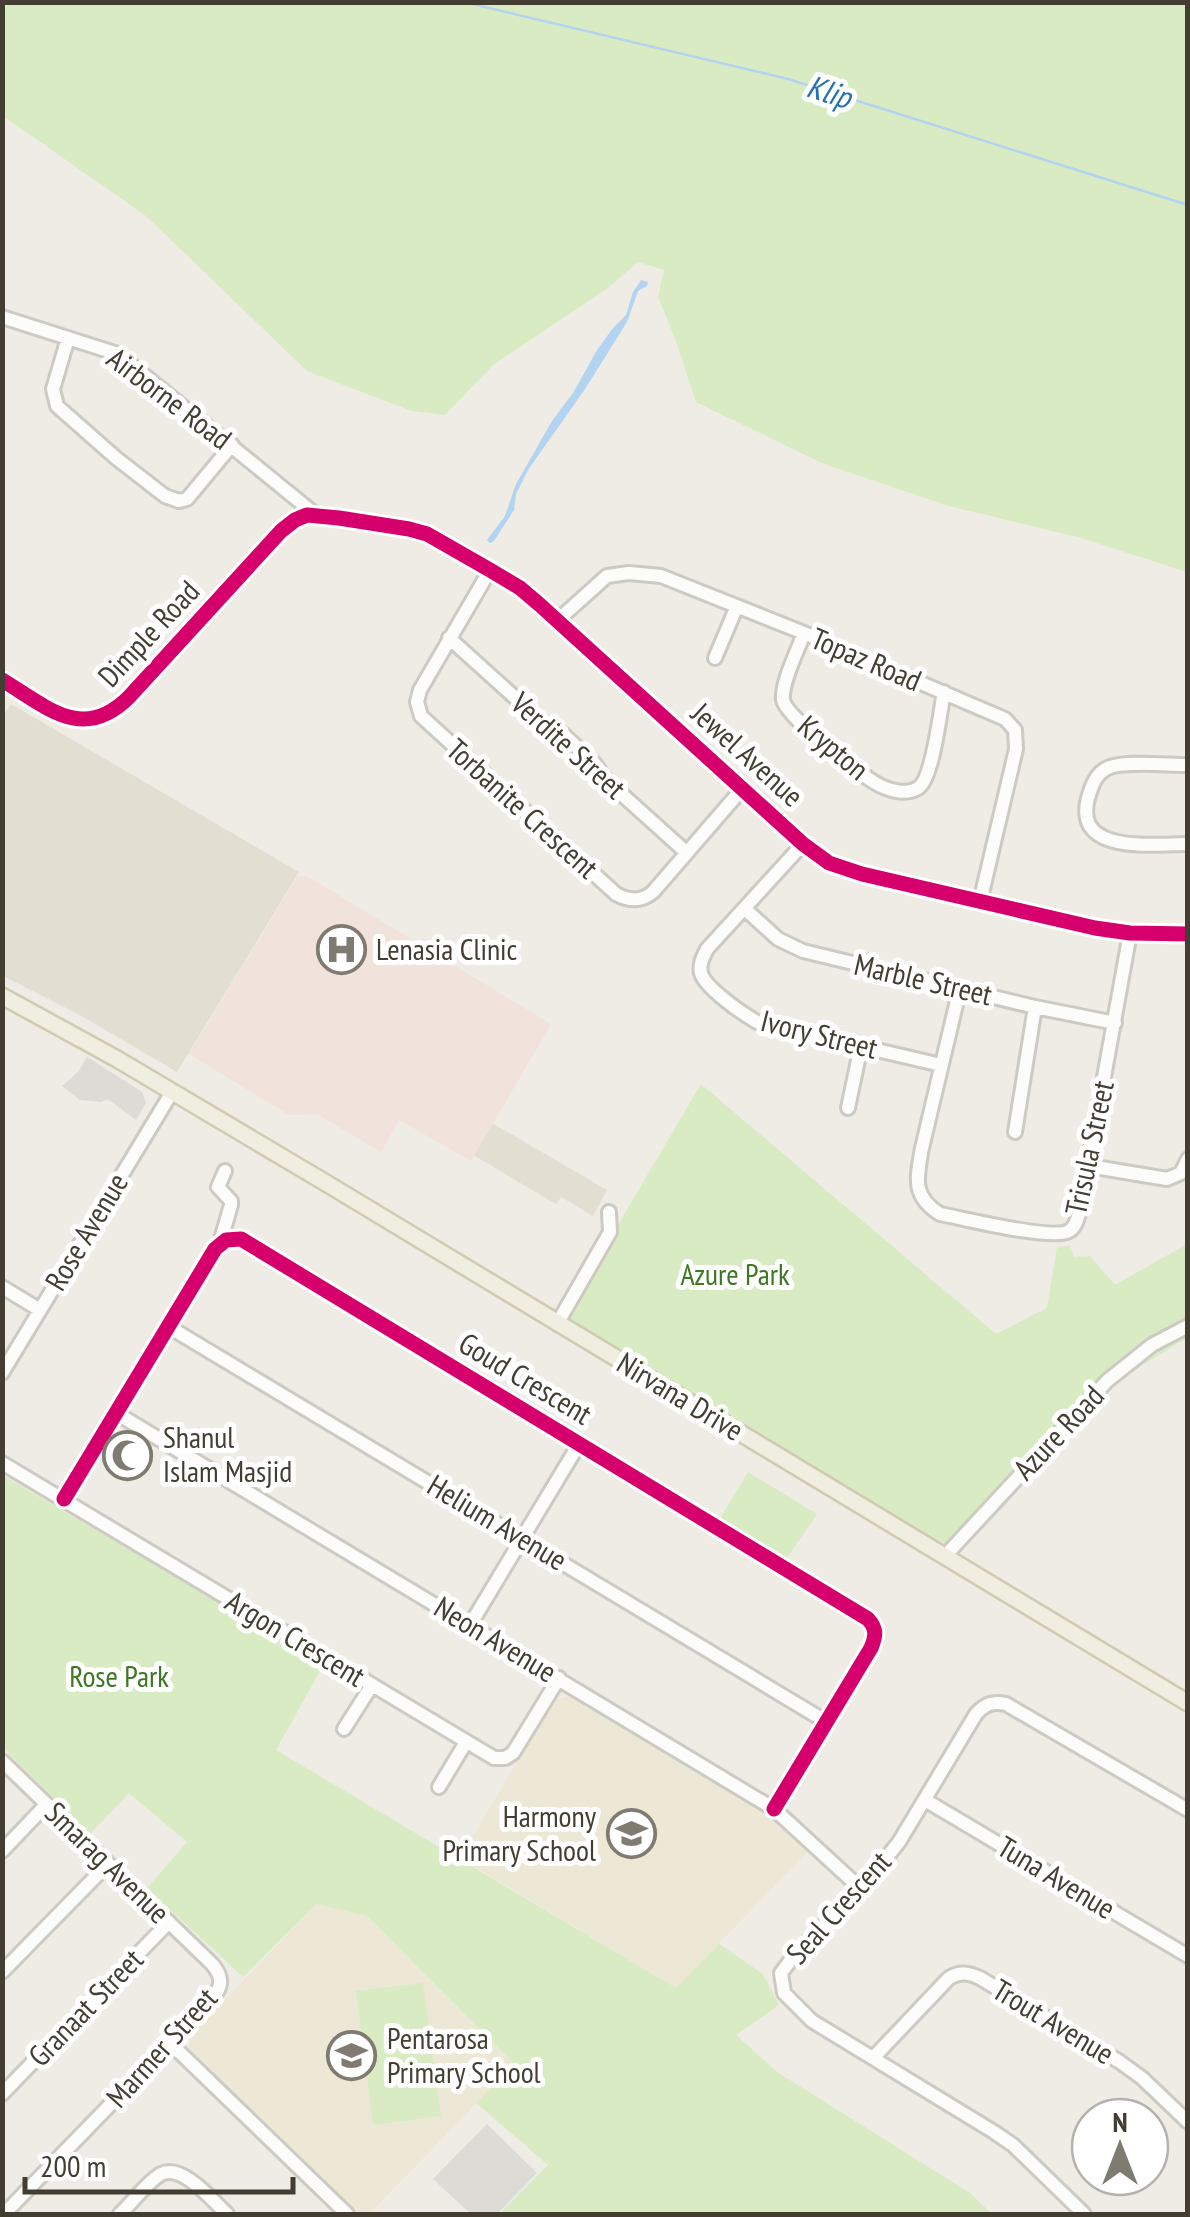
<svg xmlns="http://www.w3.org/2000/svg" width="1190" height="2217" font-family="'PT Sans Narrow',sans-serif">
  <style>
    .residential { fill: #e3ded2 }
    .education { fill: #ede8d6 }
    .medical { fill: #f1e2db }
    .green { fill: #d9ebc3 }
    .parking { fill: #dddbd6 }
    .water { fill: #b2d4f0 }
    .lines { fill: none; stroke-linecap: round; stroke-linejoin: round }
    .stream { stroke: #b2d4f0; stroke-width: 2.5 }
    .minor-casing { stroke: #cccac3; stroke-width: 18 }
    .major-casing { stroke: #d1cab1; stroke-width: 20 }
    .minor { stroke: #fcfcfb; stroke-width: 12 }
    .major { stroke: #f0ede1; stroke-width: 15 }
    .cycleway-casing { stroke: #fff; stroke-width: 21 }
    .cycleway { stroke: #d6006c; stroke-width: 15 }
    .labels { text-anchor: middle; stroke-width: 10; stroke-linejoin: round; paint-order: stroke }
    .street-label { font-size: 30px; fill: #443e32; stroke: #fff }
    .poi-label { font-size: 30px; fill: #443e32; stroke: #fff; text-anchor: start }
    .park-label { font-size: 30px; fill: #3e7823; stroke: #fff }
    .water-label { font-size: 32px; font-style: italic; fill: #2670b5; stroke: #fff }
  </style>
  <rect width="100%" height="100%" fill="#eeece5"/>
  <!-- residential -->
  <path class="residential" d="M11 704 299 872 177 1072 78 1014 3 976 2 718Z
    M492 1123 607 1190 593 1216 561 1197 556 1204 473 1155Z"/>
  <!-- education -->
  <path class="education" d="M568 1696 770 1817 807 1852 676 1988 460 1858 553 1701Z
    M316 1904 367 1916 514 2065 369 2214H359L189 2048 191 2036Z"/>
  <!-- medical -->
  <path class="medical" d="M307 876 551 1024 471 1161 399 1120 381 1152 317 1114 289 1115 189 1054 297 877Z"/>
  <!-- green -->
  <path class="green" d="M3 2 1187 3V572L1081 538 949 506 824 464 696 402 676 341 658 297 664 270 638 262 608 288 493 365 445 415 412 411 307 371 146 216 3 116Z
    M701 1084 996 1334 1047 1308 1057 1247 1070 1246 1074 1257 1090 1256 1115 1285 1187 1244V1338L1077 1405 955 1538 948 1543 931 1540 569 1318V1308Z
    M748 1472 817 1514 785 1561 719 1520Z
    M2 1475 324 1664 276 1750 676 1988 719 1944 763 1974 779 2005 736 2035 777 2072 970 2193 992 2214H499L548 2165 476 2103 514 2064 367 1916 316 1904 243 1977 147 1888 187 1842 129 1793 90 1834 3 1748Z
    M423 1983 441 2116 373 2125 356 1991Z"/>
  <!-- parking -->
  <path class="parking" d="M87 1057 142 1092 146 1103 136 1120 108 1099 101 1102 80 1100 62 1086 79 1071Z
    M487 2124 537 2173 497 2214H471L433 2179Z"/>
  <!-- water -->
  <path class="water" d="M641 280 648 282 647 286 638 291 627 322 585 389 528 470 516 494 514 510 494 541 490 543 487 540 505 516 516 484 552 421 573 393 597 350 613 328 626 315 633 292Z"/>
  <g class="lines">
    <!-- stream -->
    <path class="stream" d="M464 2 788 79 1188 205"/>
    <defs>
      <path id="minor" d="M2 317 118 354 316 515
        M68 338 53 389 57 406 116 458 165 496 179 501 187 499 232 445
        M490 570 420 690 417 702 421 716 616 894C629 901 641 902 653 892L742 789
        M558 620 607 576 629 573 661 576 804 633 1005 719 1015 730 1016 749 980 902
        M804 633C798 650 781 683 783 700 786 717 863 778 881 786 891 791 907 795 918 788 933 779 940 711 944 692
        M449 638 541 721 564 735 594 763 607 781 687 853
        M715 658 737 606
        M2 680C47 707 83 743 129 697L281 531 295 520 307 515 339 518 409 529 427 534 490 570 520 588 540 605 803 844 829 863 862 874 1095 928 1130 933 1188 934
        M1188 765C1167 765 1127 761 1110 767 1096 772 1092 785 1088 798 1073 855 1153 844 1188 844
        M803 844 707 949C703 957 699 964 701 973 705 988 743 1014 757 1022L941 1065
        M745 909 778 939 803 951 1035 1007 1115 1023
        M960 988 922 1148C917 1177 911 1196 940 1214 962 1218 1053 1241 1069 1231 1076 1227 1078 1217 1080 1210L1130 933
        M848 1108 861 1046
        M1015 1132 1035 1007
        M1089 1166 1167 1179 1181 1173 1188 1159
        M220 1243 231 1205V1201L218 1187 225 1171
        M2 1287 40 1310
        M557 1324 610 1232 609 1212
        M169 1327 825 1721
        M2 1373 172 1092
        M116 1413 774 1809 860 1888
        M2 1463 494 1758H505L513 1753 559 1678
        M64 1499 215 1249 226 1240 241 1239 868 1619C877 1629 876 1636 871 1648L774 1809
        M945 1556 1107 1381 1152 1345 1188 1326
        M470 1625 579 1444
        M344 1729 372 1685
        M2 1761 212 1964C224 1978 222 1987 211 2001L4 2214
        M439 1787 466 1742
        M925 1800 1188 1956
        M2 1851 46 1805
        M2 1972 108 1864
        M171 2044 347 2214
        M873 2058 949 1978C960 1971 969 1973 980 1978L1120 2062 1142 2078 1188 2122
        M2 2094 169 1922
        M120 2214C131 2204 148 2181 161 2174 182 2163 213 2201 227 2214
        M1084 2214 1013 2145 994 2132 812 2021 784 1993 781 1973 793 1957 875 1872 899 1842 976 1714C985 1704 993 1701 1006 1704L1188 1810"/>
      <path id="major" d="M2 996 117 1059 326 1183 1188 1703"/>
    </defs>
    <!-- minor casing -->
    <use href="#minor" class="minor-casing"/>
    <!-- major casing -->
    <use href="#major" class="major-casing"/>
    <!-- minor -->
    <use href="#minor" class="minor"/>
    <!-- major -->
    <use href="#major" class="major"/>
    <defs>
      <path id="cycleway" d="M2 680C47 707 83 743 129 697L281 531 295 520 307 515 339 518 409 529 427 534 490 570 520 588 540 605 803 844 829 863 862 874 1095 928 1130 933 1188 934
        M64 1499 215 1249 226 1240 241 1239 868 1619C877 1629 876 1636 871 1648L774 1809"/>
    </defs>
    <!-- cycleway casing -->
    <use href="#cycleway" class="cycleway-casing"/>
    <!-- cycleway -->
    <use href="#cycleway" class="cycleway"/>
  </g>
  <!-- icons -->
  <defs>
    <symbol id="hospital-ring" viewBox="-11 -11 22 22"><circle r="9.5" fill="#fff" stroke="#807b71" stroke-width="1.5"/><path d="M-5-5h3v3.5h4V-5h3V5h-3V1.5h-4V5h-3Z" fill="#807b71"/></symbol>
    <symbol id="mosque-ring" viewBox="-11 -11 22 22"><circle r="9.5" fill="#fff" stroke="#807b71" stroke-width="1.5"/><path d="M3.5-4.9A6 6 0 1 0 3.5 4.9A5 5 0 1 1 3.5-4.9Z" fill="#807b71"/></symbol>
    <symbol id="school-ring" viewBox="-11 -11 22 22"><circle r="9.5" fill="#fff" stroke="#807b71" stroke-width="1.5"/><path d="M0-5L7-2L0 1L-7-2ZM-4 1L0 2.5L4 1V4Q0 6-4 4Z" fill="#807b71"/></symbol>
  </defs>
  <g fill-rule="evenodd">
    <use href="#hospital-ring" x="314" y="922" width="55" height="55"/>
    <use href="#mosque-ring" x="100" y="1428" width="55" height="55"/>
    <use href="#school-ring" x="604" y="1806" width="55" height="55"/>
    <use href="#school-ring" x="324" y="2028" width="55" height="55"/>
  </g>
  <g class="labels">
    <!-- street labels -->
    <g class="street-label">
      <text transform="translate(169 399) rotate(37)" y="10">Airborne Road</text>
      <text transform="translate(149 634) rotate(-47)" y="10">Dimple Road</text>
      <text transform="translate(866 660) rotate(23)" y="10">Topaz Road</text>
      <text transform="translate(568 746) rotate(42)" y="10">Verdite Street</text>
      <text transform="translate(833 748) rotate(40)" y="10">Krypton</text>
      <text transform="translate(747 755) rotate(42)" y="10">Jewel Avenue</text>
      <text transform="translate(522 809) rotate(42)" y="10">Torbanite Crescent</text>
      <text transform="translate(923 980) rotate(13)" y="10">Marble Street</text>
      <text transform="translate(819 1035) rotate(14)" y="10">Ivory Street</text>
      <text transform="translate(1090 1148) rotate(-78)" y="10">Trisula Street</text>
      <text transform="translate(87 1232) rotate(-59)" y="10">Rose Avenue</text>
      <text transform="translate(525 1379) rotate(31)" y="10">Goud Crescent</text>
      <text transform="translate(680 1397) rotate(31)" y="10">Nirvana Drive</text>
      <text transform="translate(1059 1433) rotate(-47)" y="10">Azure Road</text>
      <text transform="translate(497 1523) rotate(31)" y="10">Helium Avenue</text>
      <text transform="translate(295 1639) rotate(31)" y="10">Argon Crescent</text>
      <text transform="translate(495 1640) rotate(31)" y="10">Neon Avenue</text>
      <text transform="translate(107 1863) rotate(44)" y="10">Smarag Avenue</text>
      <text transform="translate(1056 1878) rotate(31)" y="10">Tuna Avenue</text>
      <text transform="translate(839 1908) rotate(-48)" y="10">Seal Crescent</text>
      <text transform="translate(86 2008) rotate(-46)" y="10">Granaat Street</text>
      <text transform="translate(1053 2022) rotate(31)" y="10">Trout Avenue</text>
      <text transform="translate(162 2048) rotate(-48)" y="10">Marmer Street</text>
    </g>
    <!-- poi labels -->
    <g class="poi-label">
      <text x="376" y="960">Lenasia Clinic</text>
      <text x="163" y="1448">Shanul<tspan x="163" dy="34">Islam Masjid</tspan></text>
      <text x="596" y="1827" text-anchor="end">Harmony<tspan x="596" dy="34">Primary School</tspan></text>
      <text x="387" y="2049">Pentarosa<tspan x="387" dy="34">Primary School</tspan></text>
    </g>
    <!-- park labels -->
    <g class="park-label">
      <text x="735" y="1285">Azure Park</text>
      <text x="119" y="1687">Rose Park</text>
    </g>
    <!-- water labels -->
    <g class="water-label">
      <text transform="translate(829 92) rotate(17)" y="11">Klip</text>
    </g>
  </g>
  <!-- border -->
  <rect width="1190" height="2217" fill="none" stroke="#443e32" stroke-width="10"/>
  <!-- north arrow -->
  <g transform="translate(1120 2147)"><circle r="48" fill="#ffffff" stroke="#b4b2ad" stroke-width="2.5"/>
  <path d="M0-8L18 38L0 25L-18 38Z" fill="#807b71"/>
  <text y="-15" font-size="28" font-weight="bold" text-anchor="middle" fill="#443e32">N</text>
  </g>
  <!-- scale -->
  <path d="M25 2177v15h268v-15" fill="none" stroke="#443e32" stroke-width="5"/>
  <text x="40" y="2177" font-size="30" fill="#443e32" stroke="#ffffff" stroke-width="8" paint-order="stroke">200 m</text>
</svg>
